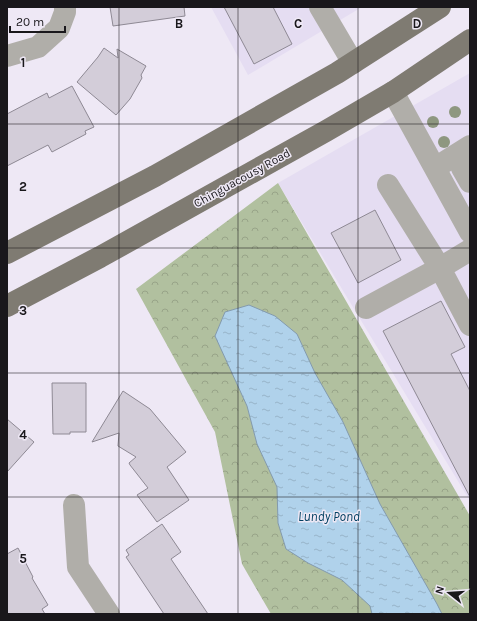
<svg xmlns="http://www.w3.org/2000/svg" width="477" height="621" font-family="Karla,sans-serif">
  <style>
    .commercial { fill: #e5ddf2 }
    .forest { fill: url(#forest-crowns) }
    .water { fill: url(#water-ripples); stroke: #839aad }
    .building { fill: #d3cdd9; stroke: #8e8994 }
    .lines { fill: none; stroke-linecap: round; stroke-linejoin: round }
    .minor { stroke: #b0aea9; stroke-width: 22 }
    .major { stroke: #7f7b72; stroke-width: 22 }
    .tree { fill: #8e9780 }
    .grid { fill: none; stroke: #19171b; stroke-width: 1; stroke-opacity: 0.55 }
    .labels { text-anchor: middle; stroke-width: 3; stroke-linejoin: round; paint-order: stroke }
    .street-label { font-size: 12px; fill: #19171b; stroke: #eee8f5 }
    .water-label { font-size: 13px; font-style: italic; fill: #013f61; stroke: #eee8f5 }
    .grid-label { font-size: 13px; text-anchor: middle; font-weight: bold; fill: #19171b; stroke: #eee8f5; stroke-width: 3; stroke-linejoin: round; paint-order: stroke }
  </style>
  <defs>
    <pattern id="forest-crowns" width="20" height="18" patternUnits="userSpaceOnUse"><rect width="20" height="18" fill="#b1c09f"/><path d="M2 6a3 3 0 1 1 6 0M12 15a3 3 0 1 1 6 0" fill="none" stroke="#98a488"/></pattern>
    <pattern id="water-ripples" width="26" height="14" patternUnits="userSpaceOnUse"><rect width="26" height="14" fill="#b0d2eb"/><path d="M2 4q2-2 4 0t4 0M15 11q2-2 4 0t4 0" fill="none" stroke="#97b4c9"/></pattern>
  </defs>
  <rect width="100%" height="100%" fill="#eee8f5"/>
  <!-- commercial -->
  <path class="commercial" d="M211 7H362L248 75Z
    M470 73V501L278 183Z"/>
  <!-- forest -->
  <path class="forest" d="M278 183 470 516V614H271L242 564 215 432 136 289Z"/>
  <!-- water -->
  <path class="water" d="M249 305 275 316 297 334 315 373 343 422 380 504 437 604 442 614H372L370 606 342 580 308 563 286 549 278 523 277 487 257 444 247 406 215 336 225 312Z"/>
  <!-- building -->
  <path class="building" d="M110 7H184L185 16 113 26Z
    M224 7H273L292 44 254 64Z
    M104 48 118 58 117 49 146 66 141 75 142 78 130 99 116 115 77 82 98 57Z
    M72 86 94 127 85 131 86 134 52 152 48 145 7 166V114L47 93 49 98Z
    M375 210 401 260 358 283 331 233Z
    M441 301 465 347 451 354 470 391V497L383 331Z
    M52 383H86V432H70V434H53Z
    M123 391 150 409 186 452 167 467 189 500 157 522 137 495 148 488 130 465 129 463 136 457 118 446 119 433 92 442Z
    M7 419 34 442 7 472Z
    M162 524 181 552 171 559 208 614H164L126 557 129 555 126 550Z
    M18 548 33 577 32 578 48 605 42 609 45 614H7V554Z"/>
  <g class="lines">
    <!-- minor -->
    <path class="minor" d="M320 7 353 63
      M7 56 38 47 59 28 65 12V7
      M393 92 470 232
      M435 168 470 146
      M462 168 470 182
      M388 185 440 268 470 325
      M366 308 440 268 470 250
      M74 505 78 567 109 614"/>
    <!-- major -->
    <path class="major" d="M7 253 155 176 337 73 440 7
      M7 306 100 257 326 131 393 92 470 40"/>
  </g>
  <!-- trees -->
  <g class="tree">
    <circle cx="455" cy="112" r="6"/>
    <circle cx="433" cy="122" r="6"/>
    <circle cx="444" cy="142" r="6"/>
  </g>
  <!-- grid -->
  <path class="grid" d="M119 7V614M238 7V614M358 7V614M7 124H470M7 248H470M7 373H470M7 497H470"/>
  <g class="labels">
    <!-- street labels -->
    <g class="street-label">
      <text transform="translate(242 178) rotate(-29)" y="4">Chinguacousy Road</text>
    </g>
    <!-- water labels -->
    <g class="water-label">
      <text x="329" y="521">Lundy Pond</text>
    </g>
  </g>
  <g class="grid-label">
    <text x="179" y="28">B</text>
    <text x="298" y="28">C</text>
    <text x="417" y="28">D</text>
    <text x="23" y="67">1</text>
    <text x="23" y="191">2</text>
    <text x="23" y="315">3</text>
    <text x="23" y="439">4</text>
    <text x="23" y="563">5</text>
  </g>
  <!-- border -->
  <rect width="477" height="621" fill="none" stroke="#19171b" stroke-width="16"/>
  <!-- north arrow -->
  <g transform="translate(449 593) rotate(287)" stroke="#eee8f5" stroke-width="3" paint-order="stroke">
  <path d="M0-3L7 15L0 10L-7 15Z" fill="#19171b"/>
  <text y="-6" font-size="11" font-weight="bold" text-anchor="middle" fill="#19171b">N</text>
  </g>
  <!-- scale -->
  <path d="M10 26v6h55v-6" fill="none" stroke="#19171b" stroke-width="2"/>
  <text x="16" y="26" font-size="12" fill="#19171b" stroke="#eee8f5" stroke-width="3" paint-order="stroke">20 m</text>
</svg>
